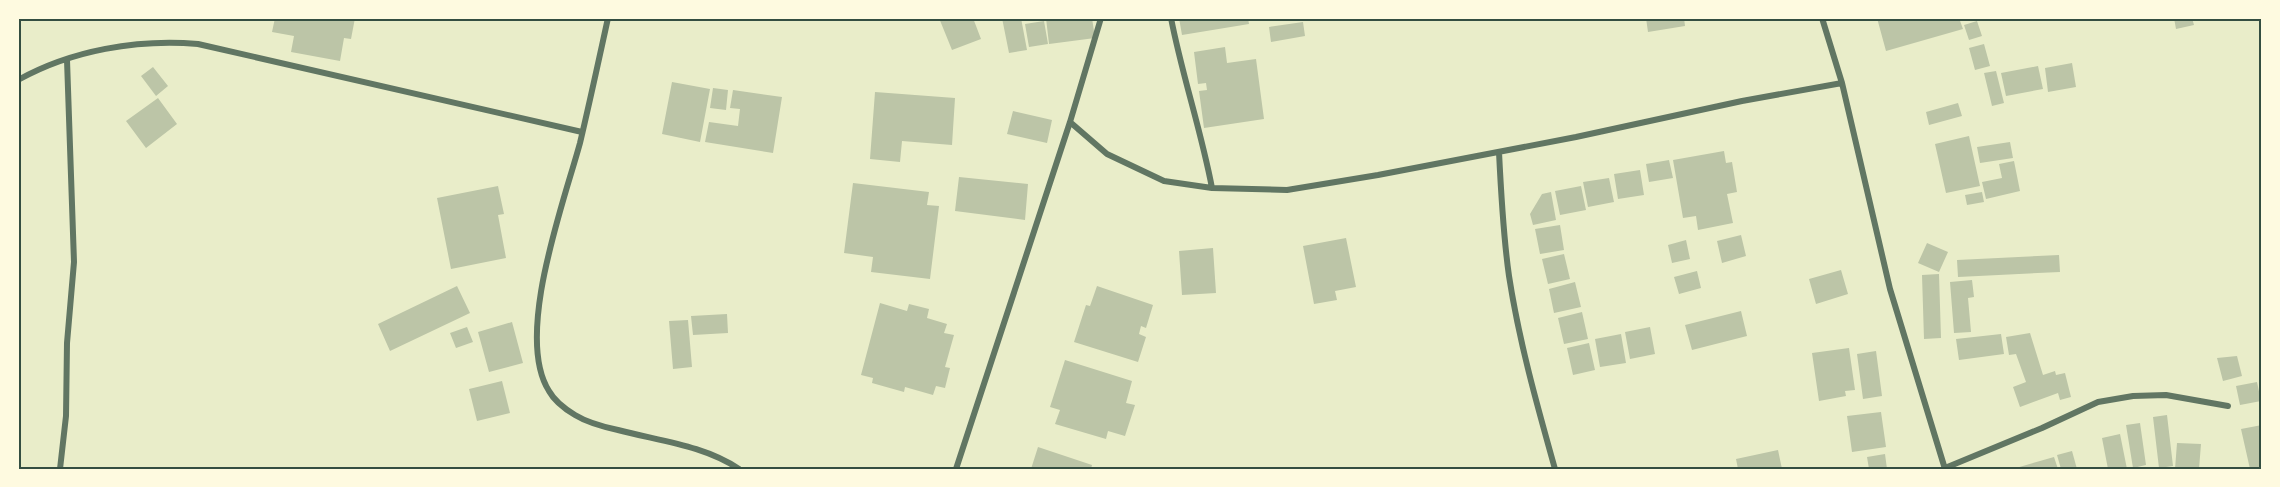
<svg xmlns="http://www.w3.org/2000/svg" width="2280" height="487" font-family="'PT Sans',sans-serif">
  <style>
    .building { fill: #bcc5a7 }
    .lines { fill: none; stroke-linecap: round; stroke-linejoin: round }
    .minor { stroke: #617663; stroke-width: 6 }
    .neatline { fill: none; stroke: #344e41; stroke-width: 2 }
  </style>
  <rect width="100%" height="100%" fill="#e9edc9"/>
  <!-- building -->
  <path class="building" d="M275 18H355L351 39 344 38 340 61 291 52 294 36 272 32Z
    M939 18H973L981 39 952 50Z
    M1002 18H1021L1027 50 1009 53Z
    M1046 18H1092L1095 38 1049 44Z
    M1179 18H1248L1249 24 1182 35Z
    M1646 18H1684L1685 26 1648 32Z
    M1877 18H1959L1963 29 1886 51Z
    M2174 18H2192L2194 25 2176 29Z
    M1044 21 1048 44 1029 47 1025 24Z
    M1977 21 1982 36 1969 40 1964 25Z
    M1303 22 1305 36 1271 42 1269 27Z
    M1984 44 1990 66 1975 70 1969 48Z
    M1225 47 1227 63 1256 59 1264 119 1204 128 1199 91 1207 90 1206 83 1198 84 1194 52Z
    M2072 63 2076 87 2048 92 2045 68Z
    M2038 66 2043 89 2006 96 2001 73Z
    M153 67 168 86 156 96 141 76Z
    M1996 71 2004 103 1992 106 1984 73Z
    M672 82 710 89 700 142 662 134Z
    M713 88 728 90 726 110 710 108Z
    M733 90 782 97 773 153 705 142 709 122 738 126 740 109 730 108Z
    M875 92 955 98 952 145 902 141 900 162 870 159Z
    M158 98 177 124 146 148 126 121Z
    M1958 103 1962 116 1929 125 1926 112Z
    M1013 111 1052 120 1047 143 1007 134Z
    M1969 136 1980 186 1946 193 1935 144Z
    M2010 142 2013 158 1980 163 1977 147Z
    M1724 151 1726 163 1732 162 1737 192 1727 194 1733 223 1698 230 1696 216 1683 218 1673 160Z
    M1669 160 1673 178 1649 182 1646 164Z
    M2014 161 2020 191 1986 199 1982 182 2002 178 1999 164Z
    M1640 170 1644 195 1618 199 1614 174Z
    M959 177 1028 184 1025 220 955 211Z
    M1609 178 1614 202 1588 207 1583 182Z
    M853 183 929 192 927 205 939 206 930 279 871 272 873 257 844 253Z
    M498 186 504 214 498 215 506 258 451 269 437 198Z
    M1581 186 1586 210 1560 215 1555 191Z
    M1551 192 1556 220 1533 225 1530 214 1542 194Z
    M1982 192 1984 202 1967 205 1965 195Z
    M1560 225 1564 250 1540 254 1535 229Z
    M1741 235 1746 256 1722 263 1717 241Z
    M1346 238 1356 287 1335 291 1337 300 1314 304 1303 246Z
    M1686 240 1690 259 1672 263 1668 245Z
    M1927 243 1948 252 1939 272 1918 263Z
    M1213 248 1216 293 1182 295 1179 251Z
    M1564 254 1570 279 1548 284 1542 259Z
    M2059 255 2060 272 1958 277 1957 260Z
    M1841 270 1848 294 1816 304 1809 279Z
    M1697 271 1701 288 1679 294 1674 277Z
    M1939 274 1941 338 1924 339 1922 275Z
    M1972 280 1974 297 1968 298 1971 332 1954 333 1950 282Z
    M1575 282 1581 307 1554 313 1549 289Z
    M457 286 470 313 390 351 378 324Z
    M1097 286 1153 305 1146 328 1141 326 1139 334 1146 337 1138 362 1074 342 1086 305 1090 306Z
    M880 303 907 311 909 304 929 309 927 318 947 324 944 333 954 335 945 367 950 368 945 388 936 386 933 395 905 387 904 392 872 383 873 378 861 375Z
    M1741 311 1747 336 1692 350 1685 325Z
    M1582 312 1588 339 1564 344 1558 318Z
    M727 314 728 333 693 335 691 316Z
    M688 320 692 367 673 369 669 321Z
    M512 322 523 363 489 372 478 332Z
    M467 327 473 342 456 348 450 333Z
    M1650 327 1655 354 1630 359 1625 332Z
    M2030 333 2043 375 2055 371 2056 375 2065 373 2071 397 2060 400 2058 393 2020 407 2013 387 2026 382 2016 354 2009 355 2006 337Z
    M1621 334 1626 363 1600 367 1595 339Z
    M2001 334 2004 354 1959 360 1956 339Z
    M1589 343 1595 370 1573 375 1567 348Z
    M1849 348 1855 390 1845 391 1846 396 1819 401 1812 353Z
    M1876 351 1882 396 1863 399 1857 354Z
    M2237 356 2242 376 2223 381 2217 358Z
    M1065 360 1132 381 1126 403 1135 405 1125 436 1108 431 1106 439 1055 424 1060 410 1050 407Z
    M502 381 510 413 477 421 469 389Z
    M2257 382 2261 401 2240 405 2236 386Z
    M1881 412 1886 447 1852 452 1847 416Z
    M2167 415 2173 466 2159 468 2153 417Z
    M2140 423 2146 465 2133 468 2126 425Z
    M2262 425V469H2250L2241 429Z
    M2120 434 2127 469H2108L2102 438Z
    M2177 443 2201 444 2199 469H2175Z
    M1038 447 1092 465 1091 469H1031Z
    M1778 450 1782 469H1738L1736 459Z
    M2072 451 2077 469H2061L2057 455Z
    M1885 454 1887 469H1869L1867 457Z
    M2054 457 2058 469H2016V468Z"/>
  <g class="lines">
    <!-- minor -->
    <path class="minor" d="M608 18C599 59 590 101 580 143 564 202 514 336 549 391 555 402 565 409 575 415 588 423 604 427 618 430 659 441 703 445 739 469
      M1171 18C1182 75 1201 130 1212 188
      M1822 18 1842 83 1890 289 1945 469
      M18 80C72 50 137 39 198 44L582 132
      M1070 122 1107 154 1164 181 1212 188 1287 190 1378 175 1576 137 1742 101 1842 83
      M1499 152C1501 193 1503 234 1509 276 1519 341 1537 405 1555 469
      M1945 468 2042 428 2098 402 2133 396 2166 395 2228 406
      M60 469 66 416 67 343 74 262 67 60
      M956 469 1070 122 1101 18"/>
  </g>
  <!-- border -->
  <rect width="2280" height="487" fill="none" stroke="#fefae0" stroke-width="39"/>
  <rect x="20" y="20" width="2240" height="448" class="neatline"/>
</svg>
